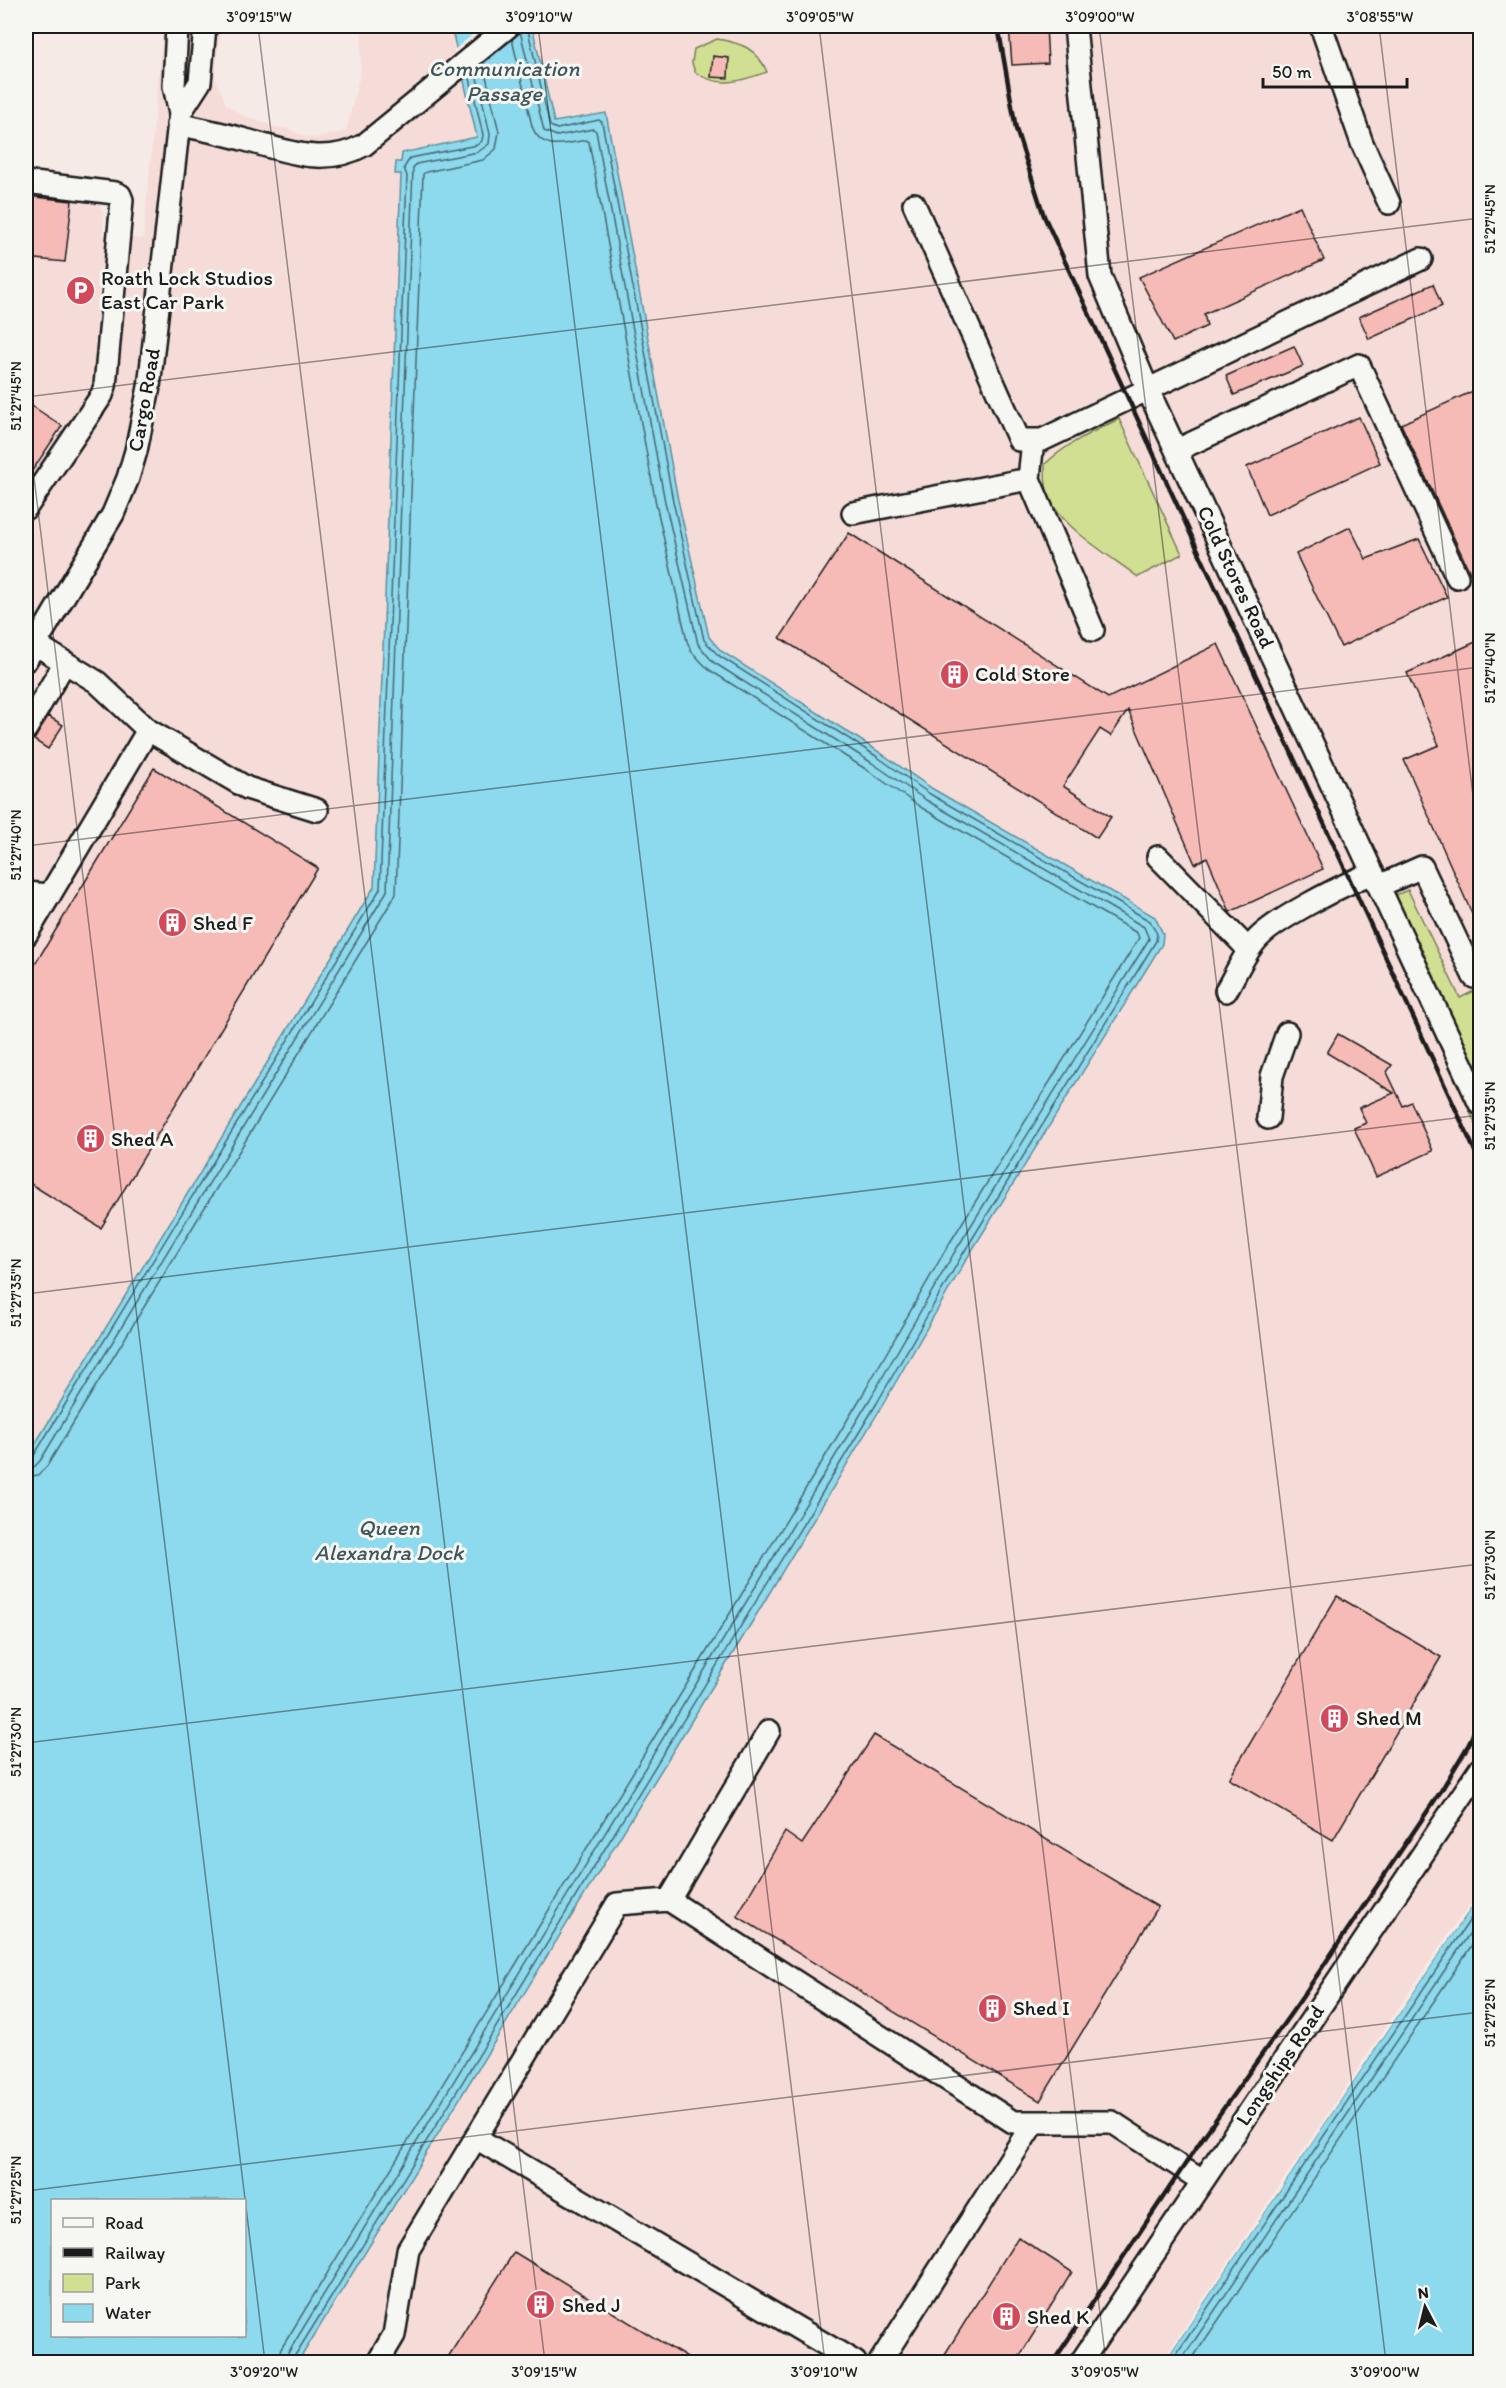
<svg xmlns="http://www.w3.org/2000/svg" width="1506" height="2388" font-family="Itim,sans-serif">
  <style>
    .built { fill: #f6dcd8; fill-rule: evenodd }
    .green { fill: #d1df92; stroke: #767e57; stroke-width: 1.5 }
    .water { fill: #8dd9ed; stroke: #608d99; stroke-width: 1.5; fill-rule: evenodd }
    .pier { fill: #f6eae6 }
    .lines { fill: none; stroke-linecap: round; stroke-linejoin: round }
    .shore { stroke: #496870; stroke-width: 1.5 }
    .building { fill: #f7bbb7; stroke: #1c1c1c; stroke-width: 1.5 }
    .minor-casing { stroke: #1c1c1c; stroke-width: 26 }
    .minor { stroke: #f6f6f2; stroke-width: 21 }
    .rail { stroke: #1c1c1c; stroke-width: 4.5 }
    .ticks { fill: none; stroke: #1c1c1c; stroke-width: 1.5; stroke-opacity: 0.45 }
    .labels { text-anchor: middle; stroke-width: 6; stroke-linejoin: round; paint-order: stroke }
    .poi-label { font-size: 21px; fill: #1c1c1c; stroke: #f6f6f2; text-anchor: start }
    .street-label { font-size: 21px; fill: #1c1c1c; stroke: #f6f6f2 }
    .water-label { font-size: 22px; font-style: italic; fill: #3e555b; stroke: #f6f6f2 }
    .neatline { fill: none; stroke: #1c1c1c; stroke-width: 2 }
    .ticks-label { font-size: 15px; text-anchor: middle; fill: #1c1c1c }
  </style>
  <rect width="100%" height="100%" fill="#f6eae6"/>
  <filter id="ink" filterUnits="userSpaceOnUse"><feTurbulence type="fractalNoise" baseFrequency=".0167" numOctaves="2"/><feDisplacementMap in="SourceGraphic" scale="12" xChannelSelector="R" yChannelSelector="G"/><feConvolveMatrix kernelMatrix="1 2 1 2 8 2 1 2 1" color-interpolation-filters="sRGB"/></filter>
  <g filter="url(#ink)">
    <!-- built -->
    <path class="built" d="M362 26H1480V1895L1454 1932 1164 2362H26V196L97 203 104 213 103 235 143 239 163 28 220 33 215 78 226 104 242 115 280 128H286L306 137 315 138 346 131 360 74ZM52 2200H244V2336H52Z"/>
    <!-- green -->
    <path class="green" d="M717 39C741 43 757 48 767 72 741 81 719 89 695 72L692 63 694 49Z
      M1119 419 1182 554 1138 577C1112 557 1064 529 1051 501 1045 489 1045 477 1045 464 1067 443 1092 432 1119 419Z
      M1408 890 1460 998 1480 988V1134L1374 904Z"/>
    <!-- water -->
    <path class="water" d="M451 26H532L554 122 606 113 678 500 709 637 721 651 879 752 933 789 1155 917 1163 934 1162 944 966 1260 882 1406 749 1627 298 2362H26V1459L374 887 401 174H395L396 162H401L402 153 477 137ZM52 2200H244V2336H52Z
      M1480 1895V2362H1164L1454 1932Z"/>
    <!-- pier -->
    <path class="pier" d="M483 26H528L461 81 454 50Z
      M1480 1892V1895L1454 1932 1164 2362H1161L1451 1930Z"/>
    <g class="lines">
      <!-- shore -->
      <path class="shore" d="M26 1461 33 1457 380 889 407 176 404 168 410 158 477 145 482 141 483 135 469 74
        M26 1468 34 1467 40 1461 387 891 413 168 416 164 478 152 489 144 490 134 475 69
        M26 1477 38 1475 47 1466 396 894 423 174 426 172 483 160 496 149 499 132 483 63
        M277 2362 281 2349 729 1615 863 1394 946 1249 1139 938 1137 933 922 808 867 770 708 669 691 651 687 641 656 504 589 142 586 140C565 144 541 152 532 126L512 39
        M286 2362 288 2353 870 1399 954 1253 1149 939 1144 927 926 800 872 763 713 662 698 644 665 502 596 131 593 129 557 136 544 131 520 31
        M294 2362V2357L327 2304 877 1403 961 1257 1156 941 1157 934 1150 921 930 794 876 756 718 655 704 640 673 501 602 122 599 120 557 129 550 126 527 26
        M1171 2362 1480 1905
        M1180 2362 1480 1918
        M1190 2362 1480 1933"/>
    </g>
    <!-- building -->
    <path class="building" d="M1009 26H1046L1048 63 1012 65Z
      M713 56 729 58 728 78 711 77Z
      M26 196 72 201 65 262 26 258Z
      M1300 206 1324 260 1204 314 1207 326 1173 342 1139 277Z
      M1433 284 1442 306 1369 339 1359 317Z
      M1294 346 1303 366 1234 395 1226 376Z
      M1473 391 1480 407V594L1401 424Z
      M26 402 62 426 26 480Z
      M1359 417 1380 463 1267 515 1247 467Z
      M1350 527 1366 559 1419 539 1447 597 1341 647 1296 554Z
      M849 533 1108 698 1218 644 1323 869 1230 912 1207 857 1195 864 1128 710 1111 736 1100 729 1063 786 1111 817 1097 838 780 638Z
      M1480 640V932L1404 760 1439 745 1407 673Z
      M48 716 63 725 48 749 34 740Z
      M154 768 318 868 101 1228 26 1181V979Z
      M1338 1034 1392 1065 1387 1072 1403 1106 1411 1102 1433 1151 1376 1177 1354 1128 1366 1123 1359 1108 1394 1093 1327 1053Z
      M1337 1596 1441 1657 1333 1840 1229 1779Z
      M874 1735 1158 1907 1040 2101 737 1916 785 1832 802 1844Z
      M1018 2237 1072 2272 1016 2362H940Z
      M514 2252 694 2362H445Z"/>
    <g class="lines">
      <defs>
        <path id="minor" d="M1075 26 1100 276 1148 390 1480 1104
          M1321 26 1362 143 1389 203
          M180 113 200 82 205 26
          M178 124C199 129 221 133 242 139 284 150 323 168 364 145L509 26
          M26 182 115 193 120 195 122 200 105 386 102 395 86 419 26 508
          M914 204 1019 440H1042L1421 259
          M1033 440 1029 479 1093 630
          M1177 450 1359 365 1457 577
          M853 513 1029 479
          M35 644 97 682 148 730 247 788 317 810
          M26 660 113 514 128 478 136 451 149 387 180 113 174 86 177 26
          M26 729 65 662
          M1158 857 1249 950
          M1379 886 1422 867 1474 977 1480 974
          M26 893 50 895
          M26 935 148 730
          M1226 991C1235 975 1243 957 1254 943 1270 921 1346 883 1373 873
          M1268 1118 1272 1076 1287 1033
          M769 1731 669 1900 1013 2122H1112L1202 2181
          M476 2138 855 2362
          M378 2362 394 2335 408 2250 617 1904 669 1900
          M880 2362 1034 2122
          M1081 2362 1480 1769"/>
      </defs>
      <!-- minor casing -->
      <use href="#minor" class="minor-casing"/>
      <!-- minor -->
      <use href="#minor" class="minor"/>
      <!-- rail -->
      <path class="rail" d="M998 26 1016 129 1044 216 1480 1162
        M1053 2362 1204 2136 1299 2002 1441 1791 1469 1744 1480 1716"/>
    </g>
  </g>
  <!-- ticks -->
  <path class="ticks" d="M258 26 545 2362M538 26 825 2362M819 26 1106 2362M1099 26 1386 2362M1379 26 1480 853M26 397 1480 218M26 412 265 2362M26 846 1480 667M26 1294 1480 1115M26 1743 1480 1564M26 2191 1480 2012"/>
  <!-- icons -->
  <defs>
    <symbol id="parking-disc" viewBox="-11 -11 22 22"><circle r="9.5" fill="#d1495b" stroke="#f6f6f2"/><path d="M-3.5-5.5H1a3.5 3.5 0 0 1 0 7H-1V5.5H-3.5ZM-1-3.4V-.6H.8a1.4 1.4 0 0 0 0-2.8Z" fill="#fff"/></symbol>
    <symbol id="building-disc" viewBox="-11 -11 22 22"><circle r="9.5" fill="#d1495b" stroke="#f6f6f2"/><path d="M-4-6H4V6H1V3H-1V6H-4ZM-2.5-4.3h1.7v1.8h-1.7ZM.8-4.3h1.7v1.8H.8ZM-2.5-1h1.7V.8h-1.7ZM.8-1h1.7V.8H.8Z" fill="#fff"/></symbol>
  </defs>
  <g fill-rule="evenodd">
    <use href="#parking-disc" x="64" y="274" width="33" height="33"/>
    <use href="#building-disc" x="938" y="658" width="33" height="33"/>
    <use href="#building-disc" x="156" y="906" width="33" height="33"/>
    <use href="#building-disc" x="74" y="1122" width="33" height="33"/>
    <use href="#building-disc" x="1318" y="1702" width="33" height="33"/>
    <use href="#building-disc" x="976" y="1992" width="33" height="33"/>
    <use href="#building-disc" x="524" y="2288" width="33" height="33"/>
    <use href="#building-disc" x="990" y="2300" width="33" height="33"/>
  </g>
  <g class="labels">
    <!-- poi labels -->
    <g class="poi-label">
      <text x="101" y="285">Roath Lock Studios<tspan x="101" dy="24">East Car Park</tspan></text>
      <text x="975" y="681">Cold Store</text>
      <text x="193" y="930">Shed F</text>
      <text x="111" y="1146">Shed A</text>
      <text x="1356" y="1725">Shed M</text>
      <text x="1013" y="2015">Shed I</text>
      <text x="562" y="2312">Shed J</text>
      <text x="1027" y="2324">Shed K</text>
    </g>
    <!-- street labels -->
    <g class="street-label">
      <text transform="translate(144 400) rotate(-80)" y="7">Cargo Road</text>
      <text transform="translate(1236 577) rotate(65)" y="7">Cold Stores Road</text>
      <text transform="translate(1280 2065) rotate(-56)" y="7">Longships Road</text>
    </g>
    <!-- water labels -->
    <g class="water-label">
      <text x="504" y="76">Communication<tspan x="504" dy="25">Passage</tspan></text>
      <text x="389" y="1535">Queen<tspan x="389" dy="25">Alexandra Dock</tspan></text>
    </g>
  </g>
  <!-- margin -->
  <rect width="1506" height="2388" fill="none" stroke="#f6f6f2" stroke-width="66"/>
  <!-- legend -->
  <rect x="51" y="2199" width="195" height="138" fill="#f6f6f2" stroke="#9f9f9c" stroke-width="1.5"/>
  <rect x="63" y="2218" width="30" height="9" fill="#f6f6f2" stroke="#9f9f9c" stroke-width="1.5"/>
  <text x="105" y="2229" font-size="18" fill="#1c1c1c">Road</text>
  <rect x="63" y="2248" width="30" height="9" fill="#1c1c1c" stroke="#9f9f9c" stroke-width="1.5"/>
  <text x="105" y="2259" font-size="18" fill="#1c1c1c">Railway</text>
  <rect x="63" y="2274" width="30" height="18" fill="#d1df92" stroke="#9f9f9c" stroke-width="1.5"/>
  <text x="105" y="2289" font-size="18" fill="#1c1c1c">Park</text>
  <rect x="63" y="2304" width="30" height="18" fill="#8dd9ed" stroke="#9f9f9c" stroke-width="1.5"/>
  <text x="105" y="2319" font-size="18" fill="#1c1c1c">Water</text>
  <!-- north arrow -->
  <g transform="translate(1425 2307) rotate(353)" stroke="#f6f6f2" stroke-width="4.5" paint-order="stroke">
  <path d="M0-4.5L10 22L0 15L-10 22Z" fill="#1c1c1c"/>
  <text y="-9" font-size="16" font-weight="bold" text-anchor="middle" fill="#1c1c1c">N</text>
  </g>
  <!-- scale -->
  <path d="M1263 78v9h144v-9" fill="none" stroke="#1c1c1c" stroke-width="3"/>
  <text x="1272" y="78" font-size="18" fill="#1c1c1c" stroke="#f6f6f2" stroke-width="4.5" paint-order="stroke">50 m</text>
  <rect x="33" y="33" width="1440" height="2322" class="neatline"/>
  <g class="ticks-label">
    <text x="259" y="22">3°09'15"W</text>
    <text x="539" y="22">3°09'10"W</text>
    <text x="820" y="22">3°09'05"W</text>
    <text x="1100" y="22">3°09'00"W</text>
    <text x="1380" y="22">3°08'55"W</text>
    <text transform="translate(1490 219) rotate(-90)" y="5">51°27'45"N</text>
    <text transform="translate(16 396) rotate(-90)" y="5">51°27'45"N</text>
    <text transform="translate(1490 668) rotate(-90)" y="5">51°27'40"N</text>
    <text transform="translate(16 845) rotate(-90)" y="5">51°27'40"N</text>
    <text transform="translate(1490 1116) rotate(-90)" y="5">51°27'35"N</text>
    <text transform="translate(16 1293) rotate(-90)" y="5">51°27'35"N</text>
    <text transform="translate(1490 1565) rotate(-90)" y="5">51°27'30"N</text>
    <text transform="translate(16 1742) rotate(-90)" y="5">51°27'30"N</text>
    <text transform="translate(1490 2013) rotate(-90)" y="5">51°27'25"N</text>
    <text transform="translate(16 2190) rotate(-90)" y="5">51°27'25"N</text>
    <text x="264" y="2377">3°09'20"W</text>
    <text x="544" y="2377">3°09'15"W</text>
    <text x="824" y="2377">3°09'10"W</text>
    <text x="1105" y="2377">3°09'05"W</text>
    <text x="1385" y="2377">3°09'00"W</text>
  </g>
</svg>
